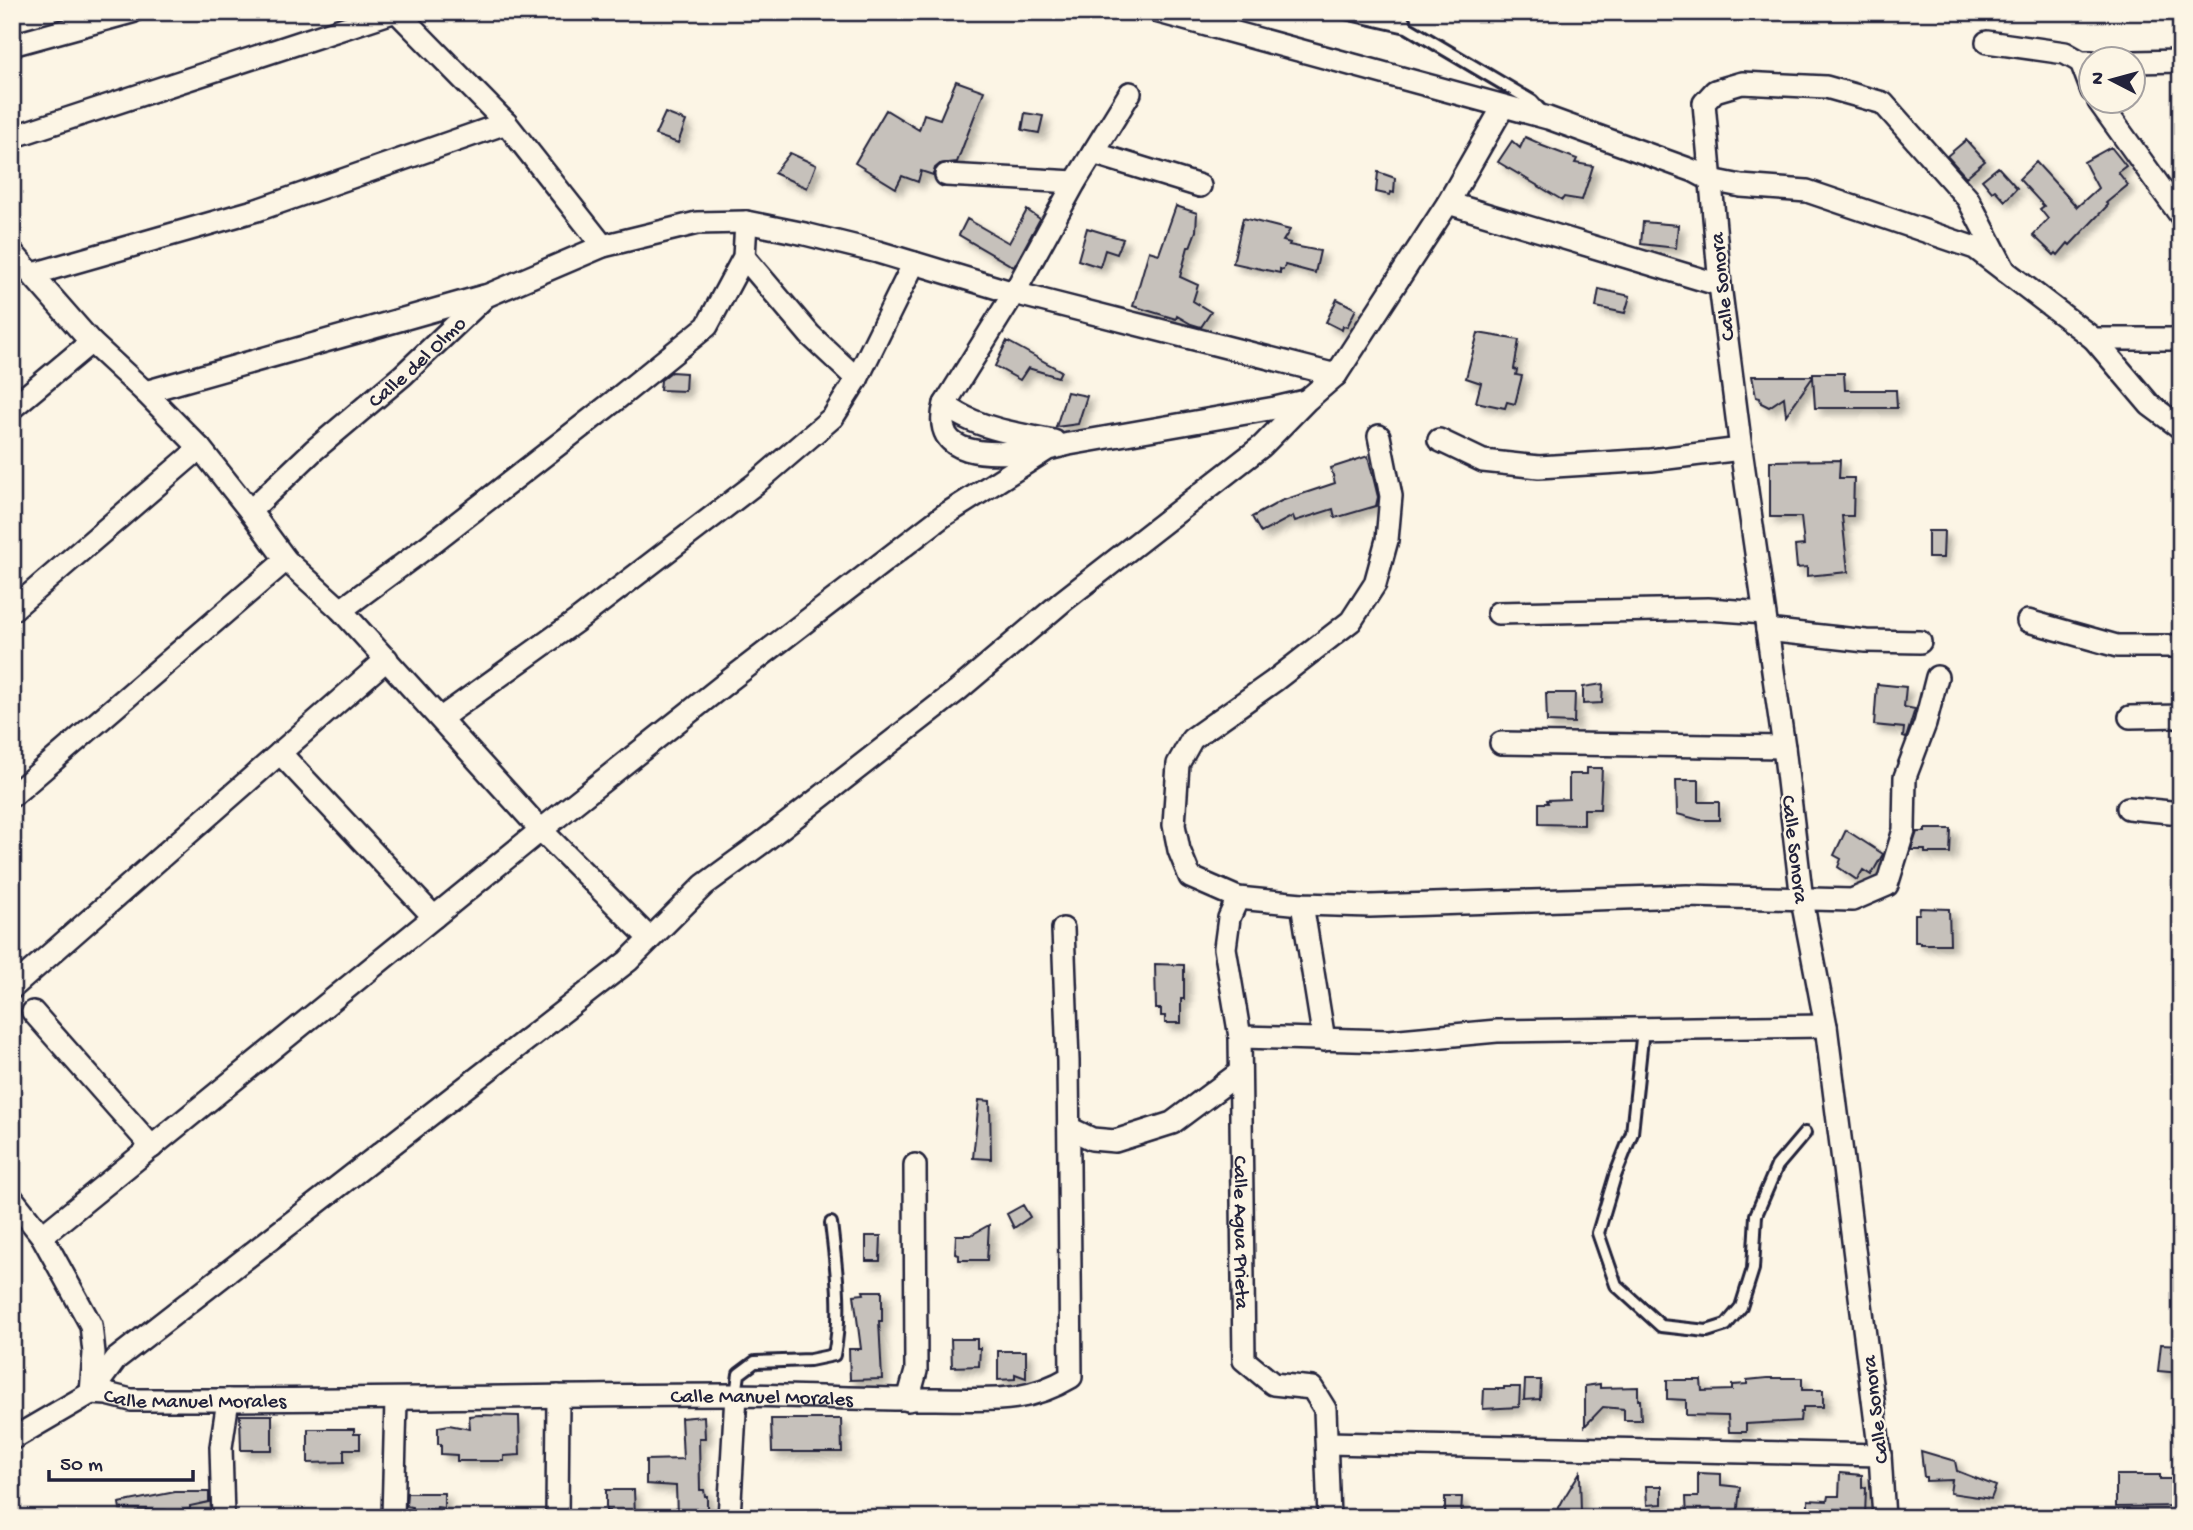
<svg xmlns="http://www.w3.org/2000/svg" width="2193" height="1530" font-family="'Gochi Hand',sans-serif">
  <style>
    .building { fill: #c6c1bb; stroke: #22223b; stroke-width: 2; filter: url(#shadow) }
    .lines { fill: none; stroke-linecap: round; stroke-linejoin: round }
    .service-casing { stroke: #22223b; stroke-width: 16 }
    .minor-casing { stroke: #22223b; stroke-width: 26 }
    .service { stroke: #fcf5e5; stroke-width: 10 }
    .minor { stroke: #fcf5e5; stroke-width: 21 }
    .labels { text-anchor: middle; stroke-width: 5; stroke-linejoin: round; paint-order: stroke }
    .street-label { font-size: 21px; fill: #22223b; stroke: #fcf5e5 }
  </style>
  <defs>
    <filter id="shadow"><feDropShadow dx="6" dy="6" stdDeviation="3.5" flood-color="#0004"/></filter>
  </defs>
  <rect width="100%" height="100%" fill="#fcf5e5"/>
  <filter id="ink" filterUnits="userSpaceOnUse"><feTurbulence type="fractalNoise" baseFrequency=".0143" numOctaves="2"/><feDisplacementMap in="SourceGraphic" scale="14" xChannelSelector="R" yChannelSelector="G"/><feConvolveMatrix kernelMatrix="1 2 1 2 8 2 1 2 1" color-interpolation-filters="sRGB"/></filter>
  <g filter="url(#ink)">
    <!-- building -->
    <path class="building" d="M956 81 984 91 957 162 940 164 935 168 933 175 921 171 918 182 902 176 896 188 855 163 886 110 919 130 924 114 940 119Z
      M665 113 686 121 678 143 655 135Z
      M1025 113 1043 116 1039 133 1022 130Z
      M1525 137 1541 144 1540 145 1577 159 1575 163 1593 166 1582 200 1564 197 1562 200 1498 162 1512 141 1520 148Z
      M1966 140 1985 161 1966 177 1947 156Z
      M2111 147 2126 166 2118 172 2128 185 2106 203 2108 205 2070 245 2068 243 2058 255 2056 253 2054 255 2033 235 2048 219 2040 209 2044 206 2019 179 2036 162 2077 207 2098 188 2084 162Z
      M790 153 816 165 807 188 774 173Z
      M1998 167 2017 188 2005 201 1995 190 1992 192 1982 180Z
      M1378 172 1395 178 1394 193 1391 192 1390 195 1376 192Z
      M1176 206 1197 213 1196 231 1190 247H1188L1180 277 1198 285 1193 301 1211 312 1201 327 1191 324 1177 316 1176 319 1133 306 1149 251 1159 254Z
      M1027 210 1040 219 1014 267 959 235 967 219 1009 243Z
      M1243 218 1290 230 1283 241 1290 243 1289 245 1320 251 1315 273 1285 265 1283 270 1280 269V273L1233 263Z
      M1643 222 1678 225 1676 248 1641 244Z
      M1087 228 1123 239 1117 254 1105 250 1100 267 1078 260Z
      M1599 289 1630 296 1625 313 1596 307Z
      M1337 299 1356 309 1347 327 1343 326 1342 330 1326 322Z
      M1478 333 1519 340 1514 369 1517 370 1516 375 1522 376 1515 404 1507 402 1505 408 1476 402 1481 383 1466 378Z
      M1007 341 1061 371 1058 377 1028 368 1020 380 995 366Z
      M671 372 686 373 685 391 660 390 661 380Z
      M1813 373H1844L1845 390H1896L1897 408H1815L1813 377 1786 415 1784 397 1769 407 1761 403 1760 398 1756 397 1752 376H1813Z
      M1067 392 1087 396 1078 424 1056 427Z
      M1368 456 1378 497 1376 506 1335 518 1333 509 1295 521 1293 516 1261 533 1252 517 1281 501 1335 483 1331 468Z
      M1840 460 1839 478H1854L1853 516H1842L1848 572 1807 576V567L1797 568 1795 546 1804 545 1801 517H1770V461Z
      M1928 531H1944L1943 558H1928Z
      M1603 684 1602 703 1583 704V687Z
      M1877 684 1906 687 1904 707 1915 709 1906 738 1903 737 1904 728 1874 725Z
      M1546 693H1575L1574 723 1547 722Z
      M1587 768H1602L1600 809H1584V825L1539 824V803H1548L1547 800 1569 799V774H1587Z
      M1676 780H1699V802H1719V820H1700L1677 814Z
      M1925 829H1951L1950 853H1925V850H1911L1917 832H1925Z
      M1846 830 1883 854 1871 875 1863 870 1857 880 1838 867 1841 859 1834 855Z
      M1920 908 1949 909 1950 944H1920V942H1915V914H1919Z
      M1155 964 1184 965V999H1181V1023H1165V1016H1161V1009H1156Z
      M979 1100 990 1101 991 1159 973 1158Z
      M1023 1205 1030 1217 1014 1228 1007 1214Z
      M989 1225 987 1260H959V1255L955 1254 956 1235H971Z
      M866 1236H881L880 1261H866Z
      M863 1291H882V1321H879L882 1379 850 1380 849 1349H861L854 1295 864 1294Z
      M951 1339H977V1348H980L979 1366 952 1367Z
      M2161 1344 2181 1345V1373L2158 1371Z
      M998 1351H1026V1378L1015 1374V1379L998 1380Z
      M1767 1378H1802V1390H1823V1407H1803V1412H1801L1800 1421 1746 1424V1432H1729L1728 1416 1686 1415V1400L1667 1399V1380H1701L1702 1391 1732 1390V1385L1747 1384V1380Z
      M1525 1380H1541L1540 1399 1524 1400Z
      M1600 1384V1388L1638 1387V1400H1640L1641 1420H1624V1409L1603 1407 1585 1426V1386Z
      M1504 1387H1520L1519 1407 1483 1409 1484 1389H1504Z
      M240 1415H272V1450H241Z
      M479 1415 519 1416 520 1455 504 1456V1461H457V1455L441 1454V1444H438V1427L449 1425 470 1429 469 1416Z
      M704 1416 705 1438H699L700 1490H704L705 1496H707V1516H677L676 1486 646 1484V1460L683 1459 681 1418Z
      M771 1419H841L842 1452H772Z
      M308 1429H354V1434H360V1449H344V1462L308 1463Z
      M1921 1451 1955 1461 1957 1471 1996 1486 1991 1499 1950 1493 1952 1480 1926 1481V1477H1924Z
      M1580 1472 1581 1513H1556L1564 1498Z
      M1698 1473 1721 1474V1485L1740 1487 1737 1518H1687L1686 1497H1698Z
      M1840 1473 1862 1475V1488L1866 1487 1865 1518H1808V1500L1827 1501 1828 1496H1839Z
      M2116 1475H2160V1479H2181V1506L2116 1507Z
      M1646 1486H1662V1504L1647 1505Z
      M606 1490H634L635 1515H610V1511H606Z
      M175 1492H209V1502L190 1506V1509L166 1513V1510L120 1509 119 1503Z
      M407 1493H444V1508L437 1507 436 1510 412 1509V1507L406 1506Z
      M1445 1497H1462L1461 1516H1445Z"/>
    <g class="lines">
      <defs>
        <path id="service" d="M1341 12 1407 27
          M1399 12 1407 27 1532 101 1544 114
          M1643 1029 1632 1133 1615 1176 1598 1233 1616 1285 1661 1326 1707 1331 1726 1325 1741 1307 1753 1269 1756 1215 1777 1166 1805 1133
          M736 1395 739 1374 755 1362 810 1360 834 1355C843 1311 836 1267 831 1223"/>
        <g id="minor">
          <path d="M397 12 506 123 603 246"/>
          <path d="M1159 12 1548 118 1694 171 1711 180 1741 186 1807 191 1975 248 2094 339H2181"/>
          <path d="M1987 42 2065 53 2081 62H2092"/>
          <path d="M12 45 132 12"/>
          <path d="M2081 62 2092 91"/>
          <path d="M2134 62 2181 61"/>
          <path d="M2099 102 2181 216"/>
          <path d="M12 137 393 12"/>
          <path d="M1093 153 1200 186"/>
          <path d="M946 175 1075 182"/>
          <path d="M1448 203 1720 285"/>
          <path d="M12 252 91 342 145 392 200 448 250 511 286 560 341 610 541 830 649 938"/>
          <path d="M744 257 810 335 857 379"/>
          <path d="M33 274 257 210 506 123"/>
          <path d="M2094 339 2150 405 2181 428"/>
          <path d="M145 392 484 296"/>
          <path d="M945 404C970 427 1020 435 1054 441"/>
          <path d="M12 408 91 342"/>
          <path d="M1379 436 1391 496 1387 540 1375 584 1351 621 1274 681 1192 739 1178 764 1174 825 1179 850 1190 877 1238 898 1302 904 1370 906 1687 896 1852 900 1887 885 1904 830 1905 777 1925 724 1937 677"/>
          <path d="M1439 440 1483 461 1539 467 1651 460 1741 449"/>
          <path d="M1044 450C1008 452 928 466 945 404L1014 293 1075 182 1130 93"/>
          <path id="s1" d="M250 511 314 450 403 375 486 296 603 246 697 223 746 222 805 234 878 252 1014 293 1336 375"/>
          <path d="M12 610 200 448"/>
          <path d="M341 610 428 546 613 402 707 326 744 257 746 222"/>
          <path d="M1498 613 1708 609 1764 613"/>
          <path d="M2028 621 2117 646H2181"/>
          <path d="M1767 630 1866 641 1920 642"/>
          <path d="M2130 717 2181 716"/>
          <path d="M441 718 575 622 755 484 833 417 857 379 914 263"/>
          <path d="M1501 743 1784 747"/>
          <path d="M280 753 434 917"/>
          <path d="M12 796 286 560"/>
          <path d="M2128 808 2181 813"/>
          <path id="s2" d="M1238 898 1229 918 1225 948 1240 1037 1244 1360 1273 1384 1312 1388 1325 1409 1329 1518"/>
          <path d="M1302 904 1324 1040"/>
          <path d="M12 988 387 659"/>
          <path d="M33 1012 152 1147"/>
          <path d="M1240 1037 1389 1041 1497 1031 1826 1026"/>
          <path d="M1069 1128 1092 1139 1115 1141 1172 1123 1239 1073"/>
          <path d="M12 1198 42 1236 91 1325 94 1353 91 1393"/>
          <path d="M42 1236 541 830 731 679 943 516 1048 449 1069 444 1275 408 1305 401"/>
          <path d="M91 1393 116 1359 628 961 704 885 763 842 958 690 1063 601 1262 446 1307 400 1336 375 1448 203 1503 107"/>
          <path d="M908 1400 916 1371 915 1165"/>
          <path id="s3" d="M12 1439 91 1393 107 1394 131 1400C331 1401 531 1395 731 1395 797 1395 862 1400 927 1399 982 1398 1021 1407 1071 1377L1068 1061 1063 929"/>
          <path d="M1327 1443 1880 1455"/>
          <path d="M223 1518 221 1447 228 1400"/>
          <path d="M393 1518 396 1400"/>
          <path d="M557 1518 558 1396"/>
          <path d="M729 1518 736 1395"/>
          <path d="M1884 1518 1880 1455 1826 1026 1802 900 1784 747 1741 449 1720 285 1704 103 1715 91 1742 83 1826 87 1883 103 1968 199 2005 271"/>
        </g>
      </defs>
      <!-- service casing -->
      <use href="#service" class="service-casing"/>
      <!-- minor casing -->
      <use href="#minor" class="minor-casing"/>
      <!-- service -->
      <use href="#service" class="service"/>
      <!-- minor -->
      <use href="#minor" class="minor"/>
    </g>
  </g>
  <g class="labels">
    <!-- street labels -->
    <g class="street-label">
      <text transform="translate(1721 287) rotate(-96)" y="7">Calle Sonora</text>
      <text dy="7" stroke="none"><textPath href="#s1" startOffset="224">Calle del Olmo</textPath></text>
      <text transform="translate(1796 849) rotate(83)" y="7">Calle Sonora</text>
      <text dy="7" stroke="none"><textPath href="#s2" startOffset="338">Calle Agua Prieta</textPath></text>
      <text dy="7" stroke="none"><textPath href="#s3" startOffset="196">Calle Manuel Morales</textPath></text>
      <text dy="7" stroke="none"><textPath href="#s3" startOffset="763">Calle Manuel Morales</textPath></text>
      <text transform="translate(1874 1410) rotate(-97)" y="7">Calle Sonora</text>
    </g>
  </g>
  <!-- margin -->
  <rect width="2193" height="1530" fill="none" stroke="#fcf5e5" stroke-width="42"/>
  <rect x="21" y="21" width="2151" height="1488" fill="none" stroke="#22223b" stroke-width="2.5" filter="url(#ink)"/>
  <!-- north arrow -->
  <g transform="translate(2112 80) rotate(276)"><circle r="33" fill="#fcf5e5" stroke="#a5a1a1" stroke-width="2"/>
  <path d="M0-5L12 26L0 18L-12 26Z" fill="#22223b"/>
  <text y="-10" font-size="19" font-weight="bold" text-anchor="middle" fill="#22223b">N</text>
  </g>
  <!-- scale -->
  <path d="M49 1470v10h144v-10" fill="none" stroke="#22223b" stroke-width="3.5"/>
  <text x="60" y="1470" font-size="21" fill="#22223b" stroke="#fcf5e5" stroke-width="5" paint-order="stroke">50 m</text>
</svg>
